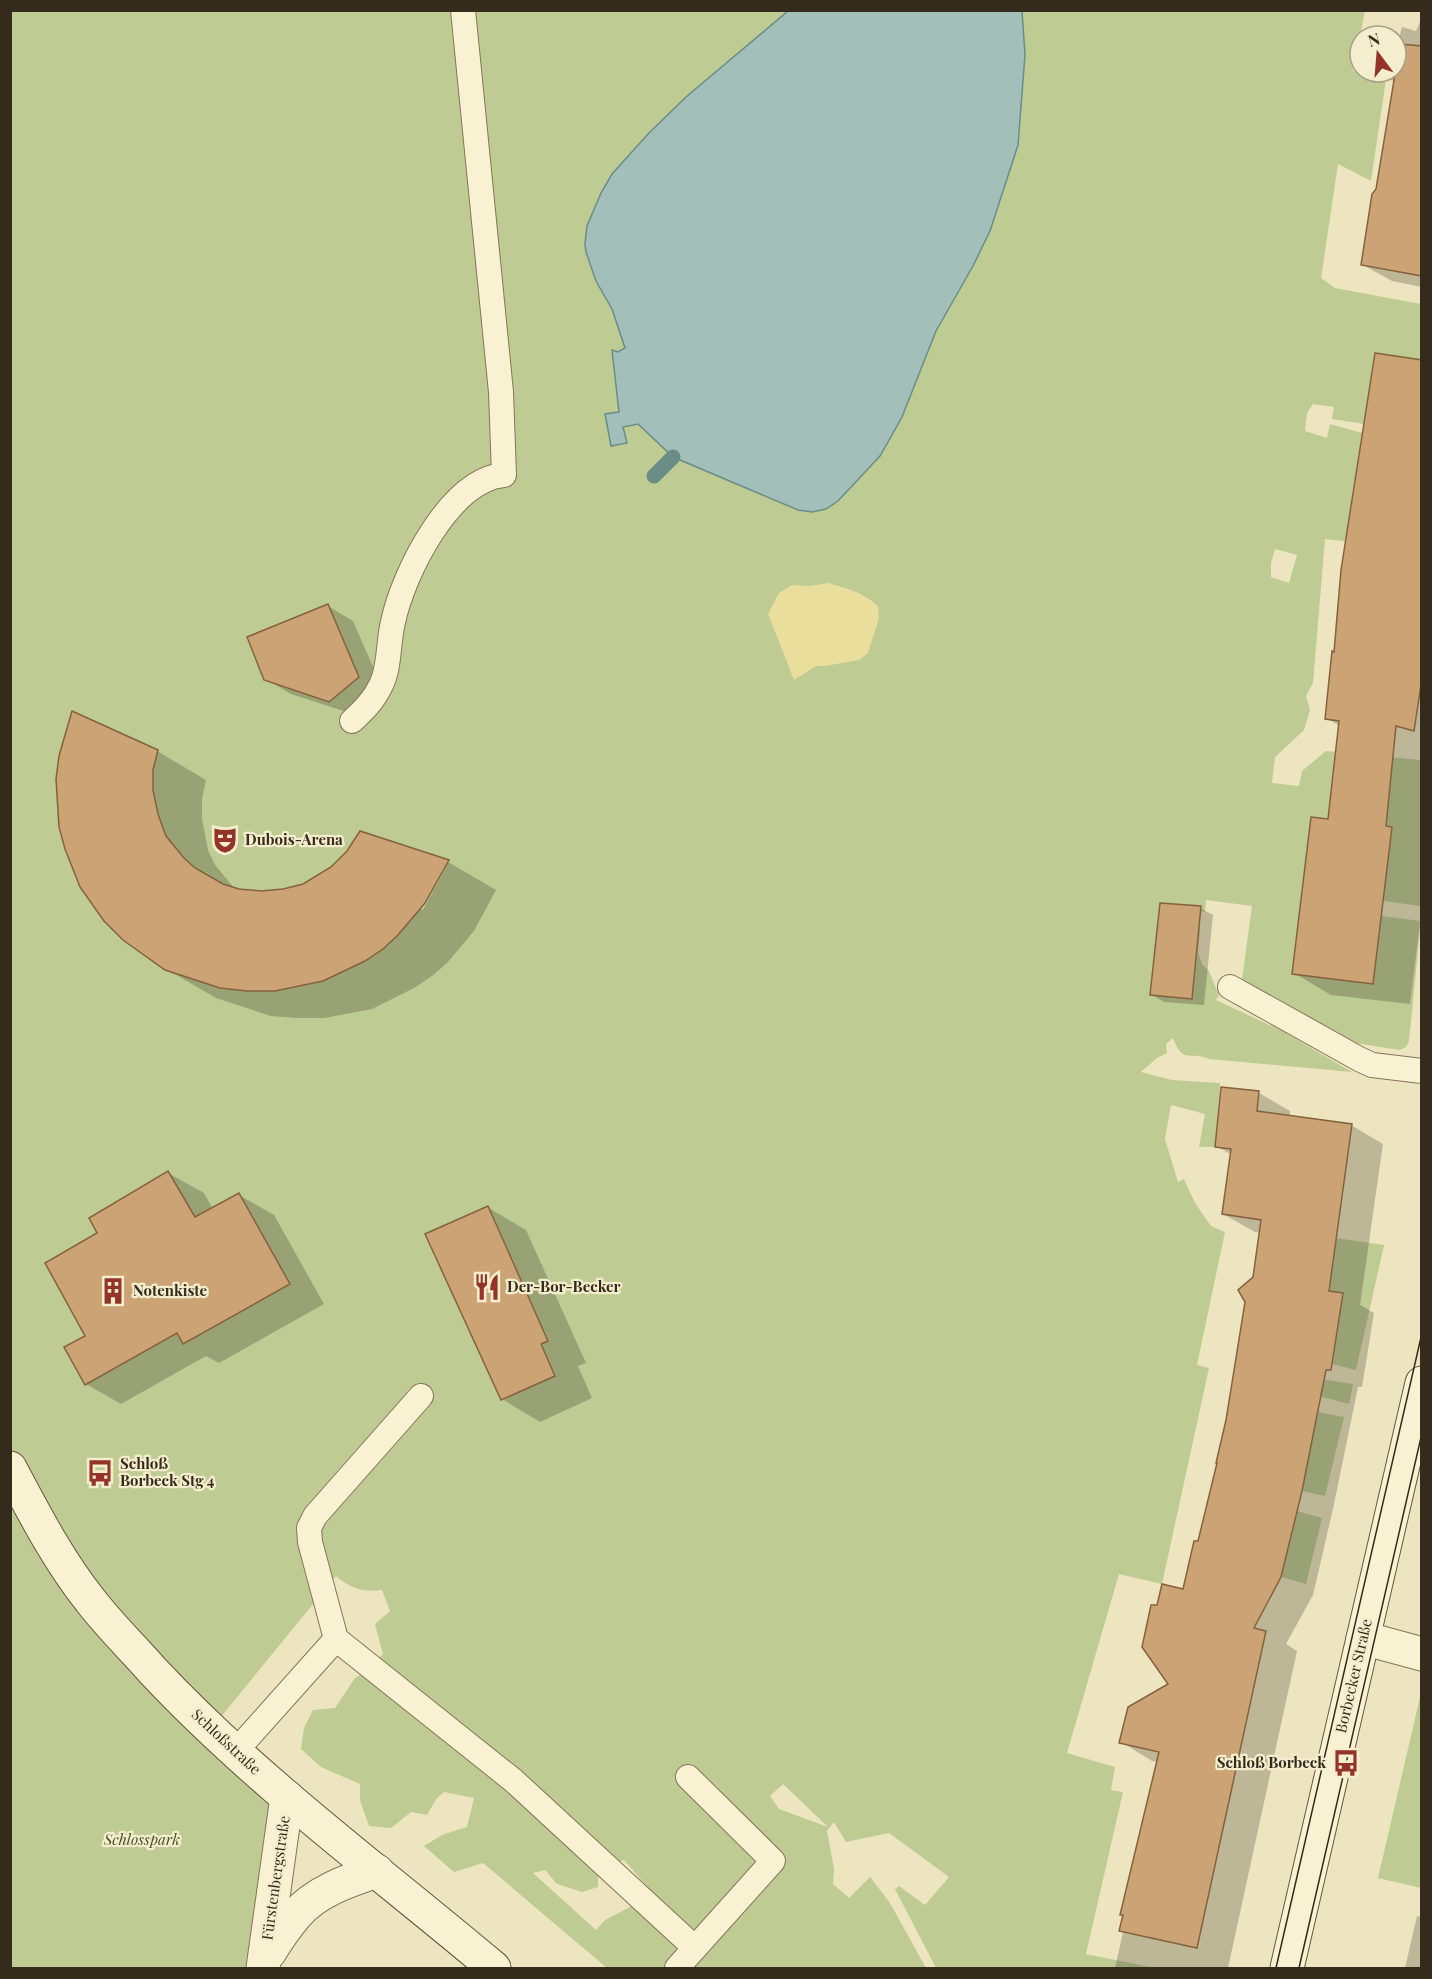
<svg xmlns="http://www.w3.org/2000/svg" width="1432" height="1979" font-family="'Playfair Display',serif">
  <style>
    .green { fill: #becb93; fill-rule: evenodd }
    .sand { fill: #eade9c }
    .water { fill: #a2bfba; stroke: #6a8d88; stroke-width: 1.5 }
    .shadow { fill: #0003; fill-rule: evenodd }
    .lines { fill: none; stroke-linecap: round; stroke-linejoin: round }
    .stream { stroke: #6a8d88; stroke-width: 15 }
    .building { fill: #cba375; stroke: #85623e; stroke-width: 1.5 }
    .lane-casing { stroke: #867558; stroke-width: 26 }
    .street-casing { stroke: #867558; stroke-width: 35 }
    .secondary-casing { stroke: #67563b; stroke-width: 35 }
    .lane { stroke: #f8f1d2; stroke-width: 24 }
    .street { stroke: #f8f1d2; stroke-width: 33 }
    .secondary { stroke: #f8f1d2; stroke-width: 33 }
    .tram { stroke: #352b1c; stroke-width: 1.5 }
    .labels { text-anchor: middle; stroke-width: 4.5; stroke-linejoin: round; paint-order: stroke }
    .poi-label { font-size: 15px; font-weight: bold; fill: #352b1c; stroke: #f5eece; text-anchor: start }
    .street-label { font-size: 15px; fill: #352b1c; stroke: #f5eece }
    .park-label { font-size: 15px; font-style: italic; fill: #405223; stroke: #f5eece }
  </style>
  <rect width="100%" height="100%" fill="#ede5bf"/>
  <!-- green -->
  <path class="green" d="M11 11H1365L1353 71 1386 79 1371 181 1338 164 1321 278 1335 288 1421 304V360L1375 353 1364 424 1332 419 1334 407 1313 404 1307 413 1305 431 1327 438 1330 424 1362 433 1352 496 1421 507V549L1325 539 1313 683 1306 696 1310 710 1304 730 1275 757 1272 783 1299 786 1302 771 1326 751 1421 760V906L1383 901 1391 827 1311 817 1292 974 1372 984 1381 916 1421 921 1409 1041 1406 1047 1400 1050 1349 1042 1242 980 1252 906 1206 900 1205 912 1179 907 1198 925 1200 932 1198 952 1202 964 1209 971 1219 995 1216 1000 1280 1030 1352 1072 1209 1059C1188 1050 1184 1066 1173 1038L1166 1044 1167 1053 1157 1058 1141 1072 1172 1080 1220 1083 1215 1147H1199L1205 1114 1171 1105 1165 1139 1178 1182 1184 1179 1195 1203 1211 1226 1225 1232 1197 1365 1209 1368 1162 1584 1119 1574 1067 1753 1115 1767 1111 1790 1123 1792 1086 1954 1155 1968H936L895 1889 899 1886 925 1905 949 1877 889 1833 846 1842 834 1822 827 1831 834 1869 833 1884 849 1898 870 1877 890 1903 926 1968H607L483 1863 454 1872 424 1846 442 1835 467 1827 474 1798 444 1792 437 1798 427 1815 411 1812 391 1828 369 1826 360 1800V1784L321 1767 301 1749 304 1728 313 1710 335 1708 355 1678 364 1672 383 1654 375 1624 390 1611 382 1590C363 1593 350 1588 336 1576L211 1729 287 1797 263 1968H11ZM1275 549 1297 555 1289 583 1271 577V563ZM783 1784 828 1827 779 1809 770 1796ZM624 1860 651 1891 630 1907 605 1920 596 1930 533 1873 545 1870 557 1884 582 1892 598 1887V1870Z
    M1336 1238 1384 1245 1356 1370 1332 1364 1342 1293 1329 1291Z
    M1300 1376 1353 1384 1349 1404 1247 1377Z
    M1318 1412 1344 1417 1325 1496 1302 1491Z
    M1297 1511 1322 1518 1306 1584 1281 1577Z
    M1421 1693V1888L1378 1878Z"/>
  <!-- sand -->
  <path class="sand" d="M828 583C847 588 864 593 878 606L879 618 868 653 859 660 825 666H816L794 680 768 614 779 593 792 585 810 586Z"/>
  <!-- water -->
  <path class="water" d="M788 11H1022L1025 55 1018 145 990 231 973 266 936 331 902 417 880 456 838 501 826 509 812 512 798 510 673 457 638 424 623 427 627 443 611 446 605 414 619 412 612 350 618 352 625 348 612 309 596 281 586 252 585 244 587 226 601 193 612 174 649 133 686 97Z"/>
  <!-- shadow -->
  <path class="shadow" d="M1422 17V287L1392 281 1363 265 1395 82 1387 78 1389 72H1396V49L1402 27 1416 31Z
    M1422 361V908L1410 1004 1331 995 1294 973 1330 821 1340 726 1326 718 1336 653Z
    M328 606 353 621 384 692 356 715 291 694 265 679Z
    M157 751 206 780 202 799V819L208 850 215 865 235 889 273 892 303 885 323 874 348 852 448 862 496 890 474 931 447 963 432 976 414 988 372 1009 324 1018H297L271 1016 216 998 166 969 105 920ZM442 869H445L423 910 421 909Z
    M1200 908 1213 915 1204 1005 1164 1002 1151 994Z
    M1259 1093 1290 1111V1117L1351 1125 1383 1144 1360 1305 1374 1313 1362 1387H1358L1333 1509 1313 1595 1286 1644 1297 1651 1228 1968H1115L1123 1932 1124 1916 1122 1915 1158 1762 1152 1761 1121 1742 1171 1685 1158 1607 1184 1591 1199 1543 1227 1420 1255 1278 1261 1233 1255 1232 1223 1214 1232 1155 1216 1146Z
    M168 1173 204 1193 213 1209 239 1195 274 1215 324 1304 219 1363 206 1356 121 1404 86 1384 87 1337 99 1234Z
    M487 1207 526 1230 586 1363 578 1366 592 1398 540 1422 502 1399Z
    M1417 1916 1422 1917V1968H1405Z"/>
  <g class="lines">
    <!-- stream -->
    <path class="stream" d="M654 476 673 457"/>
  </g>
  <!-- building -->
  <path class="building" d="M1400 44 1422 46V276L1361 265 1372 194 1376 189Z
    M1375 353 1422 360V678L1414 731 1396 726 1386 826 1392 827 1373 984 1292 974 1311 817 1328 819 1339 721 1325 719 1332 651 1334 652 1341 570Z
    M328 604 359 677 329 702 264 680 247 637Z
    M72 711 158 750 153 770V790L158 814 166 836 184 858 195 868 223 884 239 889 261 891 283 889 303 884 331 867 347 851 360 831 449 860 425 903 398 935 383 949 365 961 323 981 275 991H247L220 988 165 970 123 940 104 921 80 887 65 849 59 827 56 779 59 756Z
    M1160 903 1201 906 1192 999 1150 995Z
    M1221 1087 1259 1091 1257 1111 1352 1124 1329 1291 1343 1293 1331 1370H1326L1302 1491 1281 1577 1254 1628 1266 1631 1197 1948 1119 1931 1123 1915H1120L1159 1752 1119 1743 1128 1707 1168 1684 1142 1647 1151 1605H1157L1162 1584 1183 1589 1194 1541H1198L1217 1463H1216L1226 1420 1245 1302 1238 1290 1253 1277 1261 1220 1222 1214 1231 1149 1215 1147Z
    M168 1171 195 1217 239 1193 290 1284 183 1344 177 1333 85 1385 64 1347 85 1336 45 1263 97 1233 89 1218Z
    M488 1206 548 1341 541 1344 555 1376 501 1400 425 1234Z"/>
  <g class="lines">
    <defs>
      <path id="lane" d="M352 721C364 710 374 700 381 685 390 667 388 642 393 622 403 574 450 479 504 475L501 392 463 10
        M1230 987 1359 1059 1372 1065 1422 1071
        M336 1639 514 1781 695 1948
        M235 1752 336 1639 310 1542 309 1528 315 1516 421 1396
        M677 1968 773 1861 688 1777"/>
      <path id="street" d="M1363 1638 1422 1654
        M269 1953C277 1940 286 1927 296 1915 315 1892 349 1880 377 1871
        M263 1968 287 1797"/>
      <path id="secondary" d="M10 1468C34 1513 58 1560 90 1600 109 1625 132 1647 153 1671 256 1781 379 1871 494 1968
        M1287 1968 1422 1383"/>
    </defs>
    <!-- lane casing -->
    <use href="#lane" class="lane-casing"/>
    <!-- street casing -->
    <use href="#street" class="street-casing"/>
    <!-- secondary casing -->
    <use href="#secondary" class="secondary-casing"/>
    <!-- lane -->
    <use href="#lane" class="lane"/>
    <!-- street -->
    <use href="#street" class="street"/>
    <!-- secondary -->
    <use href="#secondary" class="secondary"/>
    <!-- tram -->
    <path class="tram" d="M1276 1968 1422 1333
      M1299 1968 1422 1433"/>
  </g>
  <!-- icons -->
  <defs>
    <symbol id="theatre-bare" viewBox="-9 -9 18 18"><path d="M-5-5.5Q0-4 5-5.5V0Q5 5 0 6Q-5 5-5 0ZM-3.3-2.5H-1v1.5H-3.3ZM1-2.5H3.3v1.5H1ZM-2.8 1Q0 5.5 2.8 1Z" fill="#943428" stroke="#f5eece" stroke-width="2.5" paint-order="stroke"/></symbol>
    <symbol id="restaurant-bare" viewBox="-9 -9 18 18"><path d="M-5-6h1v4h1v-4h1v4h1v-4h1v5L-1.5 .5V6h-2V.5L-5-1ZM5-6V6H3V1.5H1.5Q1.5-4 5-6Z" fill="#943428" stroke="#f5eece" stroke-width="2.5" paint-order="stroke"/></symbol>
    <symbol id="building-bare" viewBox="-9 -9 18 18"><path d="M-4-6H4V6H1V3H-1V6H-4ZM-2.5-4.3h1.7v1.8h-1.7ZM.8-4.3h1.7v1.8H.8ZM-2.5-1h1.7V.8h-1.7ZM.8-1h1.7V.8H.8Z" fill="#943428" stroke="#f5eece" stroke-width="2.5" paint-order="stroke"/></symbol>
    <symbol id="bus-bare" viewBox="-9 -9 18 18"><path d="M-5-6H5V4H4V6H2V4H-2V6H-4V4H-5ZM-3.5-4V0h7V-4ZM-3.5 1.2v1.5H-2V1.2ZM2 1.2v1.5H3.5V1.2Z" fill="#943428" stroke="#f5eece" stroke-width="2.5" paint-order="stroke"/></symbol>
  </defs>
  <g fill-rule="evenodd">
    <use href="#theatre-bare" x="206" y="821" width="38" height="38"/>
    <use href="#restaurant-bare" x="468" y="1268" width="38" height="38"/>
    <use href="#building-bare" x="94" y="1272" width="38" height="38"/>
    <use href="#bus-bare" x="81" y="1454" width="38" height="38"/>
    <use href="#bus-bare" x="1327" y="1744" width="38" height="38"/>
  </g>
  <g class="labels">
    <!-- poi labels -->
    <g class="poi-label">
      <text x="245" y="845">Dubois-Arena</text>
      <text x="507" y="1292">Der-Bor-Becker</text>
      <text x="133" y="1296">Notenkiste</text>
      <text x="120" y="1469">Schloß<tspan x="120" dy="17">Borbeck Stg 4</tspan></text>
      <text x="1326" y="1768" text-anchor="end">Schloß Borbeck</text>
    </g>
    <!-- street labels -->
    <g class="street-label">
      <text transform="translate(1354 1676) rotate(-77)" y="5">Borbecker Straße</text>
      <text transform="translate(226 1742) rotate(43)" y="5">Schloßstraße</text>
      <text transform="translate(276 1878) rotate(-82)" y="5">Fürstenbergstraße</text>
    </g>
    <!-- park labels -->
    <g class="park-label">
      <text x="142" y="1845">Schlosspark</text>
    </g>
  </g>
  <!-- border -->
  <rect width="1432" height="1979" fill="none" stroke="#352b1c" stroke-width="24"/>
  <!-- north arrow -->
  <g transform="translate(1378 54) rotate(344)"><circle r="28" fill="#f5eece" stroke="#a8a087" stroke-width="1.5"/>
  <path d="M0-4.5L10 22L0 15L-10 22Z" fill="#943428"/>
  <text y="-9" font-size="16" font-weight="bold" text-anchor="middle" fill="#352b1c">N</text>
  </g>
</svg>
